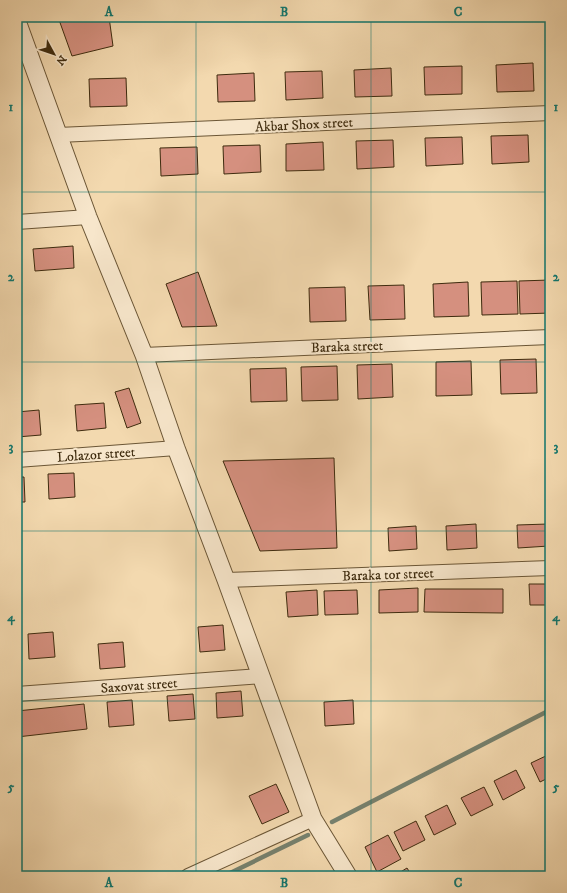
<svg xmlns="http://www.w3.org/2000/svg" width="567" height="893" font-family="'IM FELL DW Pica',serif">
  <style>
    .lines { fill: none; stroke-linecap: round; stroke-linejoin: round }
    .stream { stroke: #76816e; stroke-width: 4.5 }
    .building { fill: #d5907f; stroke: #3e2b0e }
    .minor-casing { stroke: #6b5636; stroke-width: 16 }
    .tertiary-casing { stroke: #6b5636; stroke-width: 19 }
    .minor { stroke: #f7e6cb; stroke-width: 14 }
    .tertiary { stroke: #f7e6cb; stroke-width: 17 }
    .grid { fill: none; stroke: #0f766e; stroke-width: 1; stroke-opacity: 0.55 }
    .labels { text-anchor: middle; stroke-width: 4; stroke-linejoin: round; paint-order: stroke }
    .street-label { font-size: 14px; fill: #3e2b0e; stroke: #f7e6cb }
    .neatline { fill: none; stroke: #0f766e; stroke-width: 1.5 }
    .grid-label { font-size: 13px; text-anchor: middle; font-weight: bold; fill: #0f766e }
  </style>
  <rect width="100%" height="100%" fill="#f3d9af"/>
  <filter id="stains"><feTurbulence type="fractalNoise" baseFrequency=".005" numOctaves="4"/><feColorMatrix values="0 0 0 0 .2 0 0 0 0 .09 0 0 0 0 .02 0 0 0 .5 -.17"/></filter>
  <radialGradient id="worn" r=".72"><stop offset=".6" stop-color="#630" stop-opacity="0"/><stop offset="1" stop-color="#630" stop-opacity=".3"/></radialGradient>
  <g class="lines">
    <!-- stream -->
    <path class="stream" d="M332 822 550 710
      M224 876 308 835"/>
  </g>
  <!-- building -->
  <path class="building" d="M58 17H109L113 46 72 56Z
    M533 63 534 91 497 92 496 65Z
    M462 66V94L425 95 424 67Z
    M391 68 392 96 355 97 354 70Z
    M322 71 323 98 286 100 285 72Z
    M254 73 255 101 218 102 217 75Z
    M126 78 127 106 90 107 89 79Z
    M528 135 529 162 492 164 491 136Z
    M462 137 463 164 426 166 425 138Z
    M393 140 394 167 357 169 356 141Z
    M323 142 324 170 286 171V144Z
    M260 145 261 172 224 174 223 146Z
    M197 147 198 174 161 176 160 148Z
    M73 246 74 268 35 271 33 249Z
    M198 272 217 326 182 327 166 284Z
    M550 280V313L520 314 519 281Z
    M517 281 518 314 482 315 481 282Z
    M468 282 469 316 434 317 433 284Z
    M404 285 405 319 370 320 368 286Z
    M345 287 346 321 310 322 309 288Z
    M536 359 537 393 501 394 500 360Z
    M471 361 472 395 436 396V362Z
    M392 364 393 397 358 399 357 365Z
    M337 366 338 400 302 401 301 367Z
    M286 368 287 401 251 402 250 369Z
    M129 388 141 423 127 428 115 392Z
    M104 403 106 428 77 431 75 405Z
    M39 410 41 435 17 437V412Z
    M334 458 337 548 260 551 223 461Z
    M74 473 75 497 49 499 48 474Z
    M17 477H24L25 502H17Z
    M476 524 477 548 447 550 446 526Z
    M548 524 549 546 518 548 517 525Z
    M416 526 417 549 389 551 388 528Z
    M529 584H550V605H530Z
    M418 588V612L379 613V590Z
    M425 589H503V613L424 612Z
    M317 590 318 615 288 617 286 592Z
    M357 590 358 614 325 615 324 591Z
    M223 625 225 650 200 652 198 627Z
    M53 632 55 657 29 659 28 634Z
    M123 642 125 667 100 669 98 644Z
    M241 691 243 716 217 718 216 693Z
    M193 694 195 719 169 721 167 696Z
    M132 700 134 725 109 727 107 702Z
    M353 700 354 724 325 726 324 702Z
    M84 704 87 729 17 737V711Z
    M550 754V777L540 782 531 763Z
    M516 770 525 788 503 800 494 781Z
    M276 784 289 812 262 824 249 796Z
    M484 787 493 805 471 816 461 798Z
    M447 805 456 824 434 835 425 816Z
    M416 821 425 840 403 851 394 832Z
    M388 835 401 859 377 872 365 847Z
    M407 868 412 876H394Z"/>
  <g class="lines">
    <defs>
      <path id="minor" d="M58 135 550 113
        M17 222 88 217
        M144 355 550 337
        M17 460 176 448
        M226 580 550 568
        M17 694 261 676
        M188 876 313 819"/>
      <path id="tertiary" d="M17 21 88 217 144 355 176 448 226 580 313 819 348 876"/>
    </defs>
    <!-- minor casing -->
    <use href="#minor" class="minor-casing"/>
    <!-- tertiary casing -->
    <use href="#tertiary" class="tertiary-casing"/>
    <!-- minor -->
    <use href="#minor" class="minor"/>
    <!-- tertiary -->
    <use href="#tertiary" class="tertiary"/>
  </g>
  <!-- grid -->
  <path class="grid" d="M196 17V876M371 17V876M17 192H550M17 362H550M17 531H550M17 701H550"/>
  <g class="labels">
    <!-- street labels -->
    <g class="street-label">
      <text transform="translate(304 124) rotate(-3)" y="5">Akbar Shox street</text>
      <text transform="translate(347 346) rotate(-2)" y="5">Baraka street</text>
      <text transform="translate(96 454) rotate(-4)" y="5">Lolazor street</text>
      <text transform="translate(388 574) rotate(-2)" y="5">Baraka tor street</text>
      <text transform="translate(139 685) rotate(-4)" y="5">Saxovat street</text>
    </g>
  </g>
  <!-- margin -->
  <rect width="567" height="893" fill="none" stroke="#f3d9af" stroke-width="44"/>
  <!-- north arrow -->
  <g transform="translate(54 54) rotate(130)" stroke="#f7e6cb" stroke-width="3" paint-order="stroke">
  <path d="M0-3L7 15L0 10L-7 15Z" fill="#3e2b0e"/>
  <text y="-6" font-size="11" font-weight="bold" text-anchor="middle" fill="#3e2b0e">N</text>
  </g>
  <rect x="22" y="22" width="523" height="849" class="neatline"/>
  <g class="grid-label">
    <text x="109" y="16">A</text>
    <text x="284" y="16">B</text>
    <text x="458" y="16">C</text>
    <text x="11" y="111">1</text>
    <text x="556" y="111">1</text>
    <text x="11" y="281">2</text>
    <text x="556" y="281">2</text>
    <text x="11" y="451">3</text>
    <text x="556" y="451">3</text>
    <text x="11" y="621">4</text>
    <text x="556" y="621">4</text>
    <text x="11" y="791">5</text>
    <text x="556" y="791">5</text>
    <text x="109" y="887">A</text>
    <text x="284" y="887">B</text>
    <text x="458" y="887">C</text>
  </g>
  <rect width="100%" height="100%" filter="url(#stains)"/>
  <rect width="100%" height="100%" fill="url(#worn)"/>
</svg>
